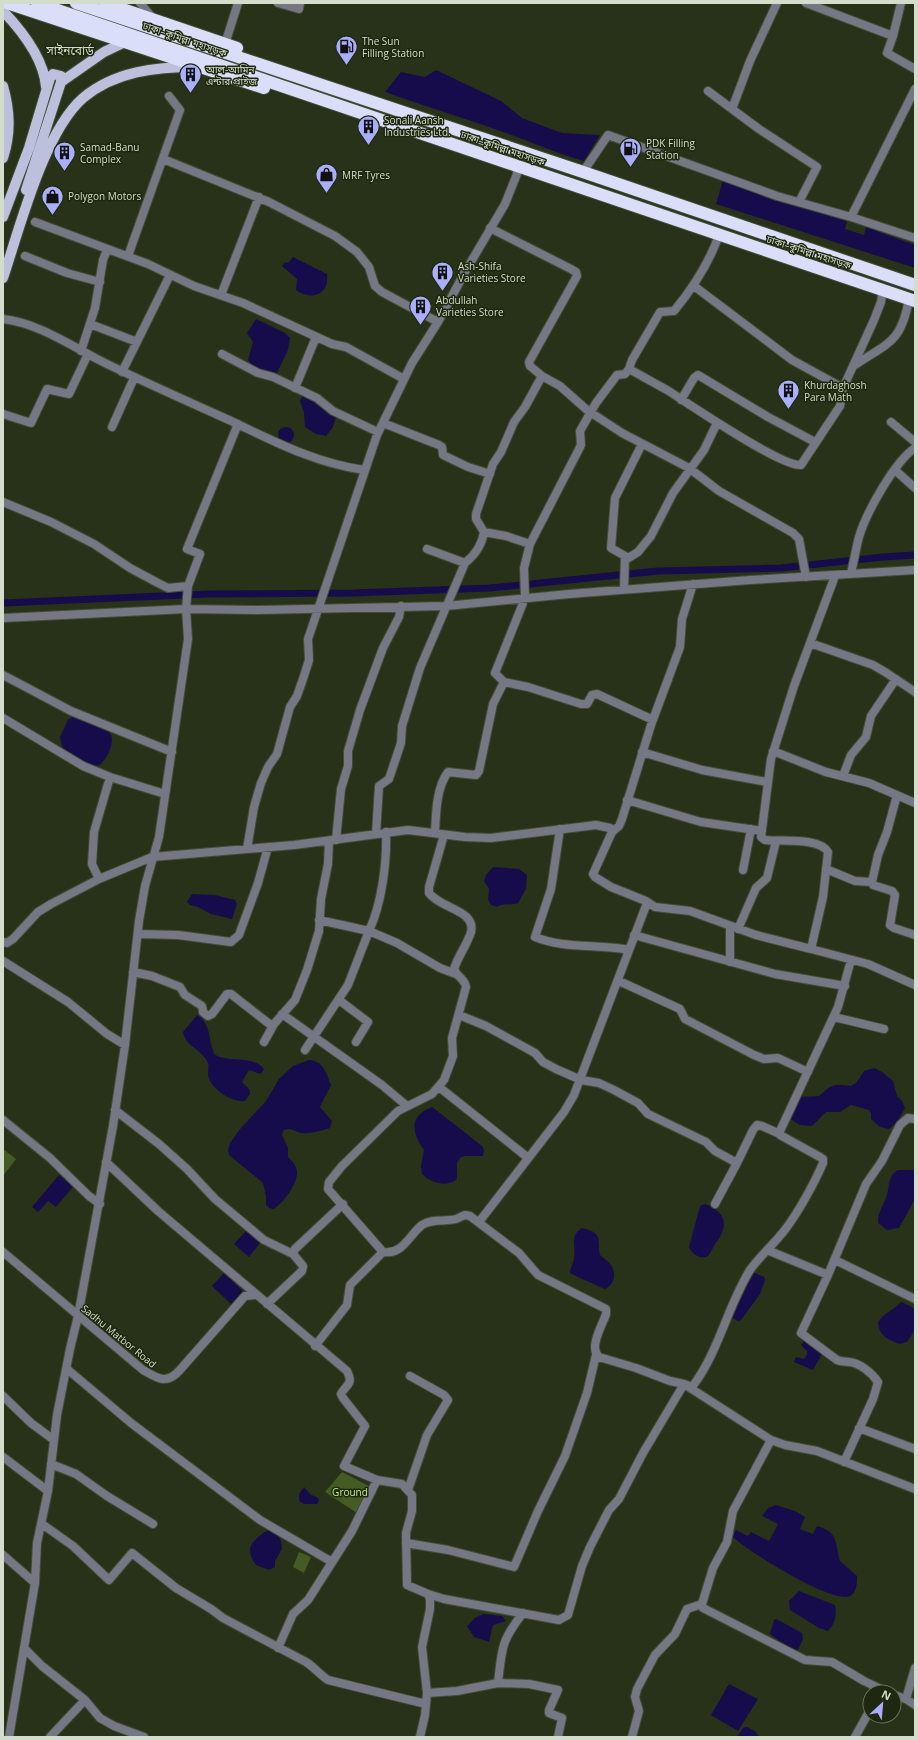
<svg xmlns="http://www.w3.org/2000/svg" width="918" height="1740" font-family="'Open Sans','Noto Sans Bengali',sans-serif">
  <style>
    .green { fill: #445c23 }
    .water { fill: #170c4b }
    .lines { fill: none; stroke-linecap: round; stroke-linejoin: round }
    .canal { stroke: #170c4b; stroke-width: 7 }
    .minor-casing { stroke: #434d35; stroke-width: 10 }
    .major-casing { stroke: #434d35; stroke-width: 12 }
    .highway-casing { stroke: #434d35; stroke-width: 14 }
    .minor { stroke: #767785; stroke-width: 8 }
    .major { stroke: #bdc0dd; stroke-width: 10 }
    .highway { stroke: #dbdef9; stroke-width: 12 }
    .labels { text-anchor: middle; stroke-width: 3; stroke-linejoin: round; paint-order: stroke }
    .street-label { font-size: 10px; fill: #d4dccc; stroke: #1d280e }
    .poi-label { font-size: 10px; fill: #d4dccc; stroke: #1d280e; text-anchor: start }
    .park-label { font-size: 10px; fill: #c3f08a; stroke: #1d280e }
    .quarter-label { font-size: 12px; fill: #d4dccc; stroke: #1d280e }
  </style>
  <rect width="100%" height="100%" fill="#273218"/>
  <!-- green -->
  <path class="green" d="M3 1149 16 1159 3 1176Z
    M342 1472 369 1486 357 1513 325 1492Z
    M299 1552 311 1557 304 1573 293 1567Z"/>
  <!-- water -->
  <path class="water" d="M436 70 501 101 522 118 562 133 600 135 584 161C558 154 534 143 509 134 468 119 426 107 385 92L401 72 425 77Z
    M723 180 847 221 845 229 864 235 866 227 915 245V268L716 204Z
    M293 257 327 274C330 295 311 301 296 290L297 279 282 266 284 263 289 262Z
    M256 319 285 333 290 338 288 350 277 373C266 374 255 370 248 360L253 342 247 333Z
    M303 395 333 413 336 417 333 427 326 436 316 434 305 427 304 413 300 401Z
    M278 435a8 8 0 1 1 16 0a8 8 0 1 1-16 0Z
    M72 717C80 717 86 720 94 723 99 726 107 728 110 733 116 742 107 758 100 765 87 768 74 758 63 751L60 737 68 720Z
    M493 867 519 869 527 875 526 889 518 903C511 906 504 902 497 907L491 905 488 899 489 889 484 881 486 875Z
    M192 894 215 895 235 900 237 904 232 919 211 914 198 907 190 905 187 902Z
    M197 1015C212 1024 208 1042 215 1055 231 1063 253 1055 264 1069L261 1074 249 1070 242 1082 250 1090V1094L245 1101C232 1103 208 1088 208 1073 208 1067 210 1064 205 1058 198 1048 186 1046 183 1032Z
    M309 1060C324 1061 326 1073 331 1085L320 1107 332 1121 330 1128C320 1131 311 1134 301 1133 295 1132 289 1126 283 1131L282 1135 288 1148V1157C292 1161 296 1165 297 1171 298 1184 284 1202 274 1209L269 1208 266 1205V1196L263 1183 229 1155 228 1150 230 1143 241 1128 266 1101 279 1079 293 1066Z
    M874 1068 882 1072 893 1081 897 1096 902 1101 905 1108 897 1122 889 1129 880 1127 871 1119V1113L869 1110 851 1105 840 1112H826L812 1126 800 1125 789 1118 798 1097 819 1096C832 1084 833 1084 851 1086L856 1083 864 1071Z
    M432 1107 467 1134 483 1147 484 1151 483 1156H465L460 1158 457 1163V1179C446 1188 431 1183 422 1174L421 1166 424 1150C412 1133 408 1116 432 1107Z
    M898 1170H915V1199L899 1228 887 1230 878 1223C878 1212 882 1207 886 1198 890 1189 887 1175 898 1170Z
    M59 1175 73 1187 56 1207 48 1201 38 1212 32 1207Z
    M705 1204C727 1212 729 1227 715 1244 712 1248 711 1255 706 1257 699 1259 691 1253 689 1247L699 1210 701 1205Z
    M582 1228C604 1233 597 1240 600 1255 603 1258 607 1260 610 1264 617 1272 615 1284 605 1289 600 1287 573 1275 570 1273 570 1267 574 1263 574 1257 576 1246 569 1236 582 1228Z
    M246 1231 260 1243 249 1257 234 1244Z
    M753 1272 764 1277 765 1280 760 1294 741 1320 738 1321 731 1317 734 1306Z
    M224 1273 243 1291 231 1304 212 1286Z
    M901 1302 912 1307 915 1311V1330L907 1342 900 1344C888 1340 879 1336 878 1322 884 1313 894 1310 901 1302Z
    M805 1340 823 1352 813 1370 794 1362 796 1357 804 1359 807 1355V1351L801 1345Z
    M304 1487 311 1495 317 1497 319 1500 317 1504H304L299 1501V1494Z
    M776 1505 795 1511 805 1517 800 1529 813 1534 817 1526C839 1532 835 1544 840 1561L857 1576C857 1583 857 1592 850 1596 834 1605 747 1551 733 1537L736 1530 748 1536 751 1532 769 1541 778 1524 762 1516 768 1508Z
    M268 1530C278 1533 282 1539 282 1549L275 1561V1567L269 1570 256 1565C243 1547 253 1540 268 1530Z
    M799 1591 835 1605C837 1615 835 1624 828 1631L819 1628 790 1610 789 1601Z
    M484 1614 502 1616 506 1621 493 1625 489 1642 474 1637 467 1626 476 1617Z
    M776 1619 802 1633 803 1639 798 1650H791L770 1634 774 1620Z
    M729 1684 758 1699 738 1731 711 1715Z
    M747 1727 755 1731 759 1737H737L743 1728Z"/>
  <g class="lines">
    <!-- canal -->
    <path class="canal" d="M3 603 207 594 353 593 490 588 658 571 781 568 883 557 915 555"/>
    <defs>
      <path id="minor" d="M140 3 152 17
        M278 3 299 9 300 3
        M777 3 750 61 732 109 759 129 817 167 799 202
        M806 3 893 36 887 53 915 69
        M893 36 901 3
        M225 44 238 3
        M708 91 732 109
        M163 159 269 202 335 236 357 252 369 267 375 286 382 292 438 322
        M583 172 608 135 777 196 851 217 915 238
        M851 217 915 89
        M35 222 148 264 194 286 243 303 332 344 346 347 404 379
        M25 256 67 273 100 282
        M128 256 180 110 169 96
        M694 286 792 360 843 388
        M221 295 259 197
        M3 319C39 323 73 347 105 363 146 383 187 401 229 420 273 441 315 463 364 470
        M90 324 137 342
        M81 351 95 308 103 260 107 250
        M222 354 258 373 273 377 317 398 333 411 378 432
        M855 365C889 342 901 343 909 299
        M629 369C642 376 654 383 667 390 689 404 781 467 801 465L840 406 843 388 874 320 881 302 883 289
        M122 372 170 275
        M542 376 560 386 587 410 622 433 689 468 719 491 793 533 799 539 806 577
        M295 388 316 337
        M681 400 694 378 698 375 768 417 815 442
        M3 414 31 423 47 389 69 394 88 354
        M891 422 915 442
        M383 423 439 445 442 447 443 455 468 467 490 474
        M112 427 134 378
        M895 470 915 488
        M3 502 51 522 94 544 130 568 158 583 168 588 188 586
        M484 532 506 536 530 544
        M427 549 465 563
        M625 560 638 552 651 536 673 493 704 450 717 423
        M851 573C854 561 856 548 859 537 866 513 895 461 915 448
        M835 576 794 686 771 759 761 837 765 840C782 842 819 837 828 852L823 897 811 949 868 964 915 985
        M693 584 682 619 680 647 651 725 622 819 619 826 612 832 593 874 595 877 611 887 646 901 655 907 690 911 756 935 811 949
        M624 589 625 556 611 548 615 498 642 444
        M3 618 186 609 188 586 200 554 187 549 238 424
        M810 643 873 665 885 672 915 692
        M3 675 71 711 172 752
        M504 682 528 687 581 704H587L592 695 597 694 653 720
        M3 718 83 766 110 777 165 794
        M773 751 826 772 869 783 915 803
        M642 752 702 770 767 782
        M843 776 851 755 866 737 871 716 896 679
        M897 795 887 832 878 855 872 882 873 885 892 891 895 895 890 925 894 928 915 935
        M627 800 701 822 762 831
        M560 829 551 889 535 937C564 949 598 944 629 950
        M386 832C387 862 382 903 369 931L397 943 440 968 456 974
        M435 833C436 814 436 788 448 772L476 775 479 771 493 704 504 682 495 673 525 598 524 568 530 544 578 451 581 445 580 431 596 403 617 375 625 374 629 369 632 360 660 312 674 311C693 288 709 263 719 235
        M376 834 379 786 389 779 401 743 402 726 420 668 465 563C475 555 482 545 484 532L476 519V514L493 464 501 452 514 422 525 407 542 376 530 366 529 362 577 276 576 272 571 269 490 228
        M444 835 429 887V893C441 909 476 910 471 932 467 945 458 956 454 969 457 977 465 979 466 987L452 1038 453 1056 444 1080 432 1094 398 1111 342 1166 329 1182 328 1189 383 1252C403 1255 409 1235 422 1225 432 1218 446 1222 456 1219 459 1218 462 1216 465 1215L470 1216 519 1253 538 1275 606 1309V1314C603 1324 588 1348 599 1357L636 1368 670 1381 684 1384 771 1440 785 1445 817 1451 915 1489
        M336 840 341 789 348 766V751L360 710 383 648 399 617 401 606
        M247 849 254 807 261 783 268 767 277 754 290 707 297 696 304 676 309 660 308 639 377 435 412 363 438 322 465 272 505 204 517 174V166
        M826 869 855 881 872 882
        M743 870 751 829
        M99 879 92 864 94 832 110 777
        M738 929 756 888 767 878 776 841
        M138 934 178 935 231 942 239 935 258 883 268 847
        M634 935 775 974 845 986
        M3 942 7 943 13 939 38 912 51 904 99 879 152 857 294 845 408 830 465 837 491 838 596 825 610 828 612 832
        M3 961 68 1002 107 1034 125 1045
        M730 962V926
        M133 972 152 976 180 987 185 995 202 1006 203 1012 208 1016 212 1014 227 994H231L272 1026
        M619 981 680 1009 685 1019 754 1055 764 1059 778 1058 808 1072
        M339 1000 368 1022 356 1042
        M282 1014 382 1085 407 1106
        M459 1015 486 1026 535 1053 543 1062 556 1069 581 1080 599 1083 614 1090 638 1103 648 1114 706 1142 715 1151 737 1163 753 1130 757 1125 762 1126 780 1134
        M834 1017 884 1029
        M264 1042 274 1024 295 1000 307 970 319 931 321 899 328 864 329 841
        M305 1050 348 985 369 931 319 920
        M439 1087 527 1157
        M115 1110 159 1144 187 1169 215 1199 264 1240 293 1254
        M3 1120 50 1158 89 1196 100 1204
        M106 1162 158 1211 347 1371C354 1385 346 1384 341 1394L343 1398 365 1426 344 1466 377 1480 402 1484 412 1495V1511L406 1533 407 1585 428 1594 430 1599V1609L422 1647 427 1693 425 1715 420 1737
        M715 1204 737 1163
        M479 1222 564 1112 574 1095 647 903
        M767 1250 828 1275 866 1184 882 1161 900 1125 908 1118 915 1119
        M3 1252 143 1370C157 1378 166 1385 179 1371L245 1296 255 1295
        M835 1260 915 1299
        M828 1275 801 1333 837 1360C842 1362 844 1361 849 1362 860 1363 872 1373 878 1382L873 1399 844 1462
        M267 1304 302 1271 303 1266 293 1254 295 1249 343 1204
        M315 1346 347 1305 350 1285 383 1252
        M67 1369 131 1423 260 1520 332 1562
        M3 1396 31 1423 54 1440
        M859 1428 915 1449
        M771 1440 733 1511 727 1542 713 1568 702 1604 703 1608 805 1660 832 1662 864 1681 887 1692
        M3 1457 48 1491
        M51 1464 76 1474 107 1496 153 1524
        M408 1490 427 1435 448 1400 444 1395 410 1376
        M42 1524 73 1546 109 1580 132 1553 176 1588 211 1609 223 1618 306 1662C314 1667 319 1674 328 1680L426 1704
        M406 1543 448 1550 514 1567 538 1511 565 1456 587 1393 596 1355
        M3 1555 35 1583
        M428 1594 444 1599 559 1620 568 1615 582 1566 590 1547 609 1510 619 1499 643 1453 684 1384 692 1387C719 1352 727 1307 750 1270 760 1256 773 1245 784 1231 798 1213 814 1184 823 1163V1159L820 1157 780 1135V1131L838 1007 851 960
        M523 1613C501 1641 502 1648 498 1683L529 1684 558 1690 549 1710V1713L562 1718 558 1737
        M24 1648 42 1666 85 1700 100 1718 114 1726 144 1737
        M278 1648 293 1614 308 1600 352 1531 377 1480
        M915 1668 906 1699 915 1705
        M427 1693 457 1691 498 1683
        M894 1695 906 1699
        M9 1737 35 1583 37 1543 48 1491 57 1415 70 1349 78 1316 113 1126 125 1045 139 921 145 886 159 837 188 639 186 609 258 610 446 606 569 594 750 580 915 570
        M50 1737 85 1700
        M632 1737 639 1711 635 1697 637 1689 655 1655 675 1634 687 1609 702 1604
        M855 1737 870 1710"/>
      <path id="major" d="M3 11C22 31 44 59 46 87
        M3 86C10 111 11 133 3 158
        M26 190 61 82 104 52 125 42
        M3 217 29 148 50 78 53 74 61 76V82
        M3 278C20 227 44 132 83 98 115 71 156 67 196 67"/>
      <path id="highway" d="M7 3 264 88
        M37 3 915 301
        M76 3 583 172 915 285
        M105 3 237 48"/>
    </defs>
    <!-- minor casing -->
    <use href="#minor" class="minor-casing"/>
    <!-- major casing -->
    <use href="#major" class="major-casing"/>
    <!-- highway casing -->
    <use href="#highway" class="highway-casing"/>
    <!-- minor -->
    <use href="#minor" class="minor"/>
    <!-- major -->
    <use href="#major" class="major"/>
    <!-- highway -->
    <use href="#highway" class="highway"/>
  </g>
  <!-- icons -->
  <defs>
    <symbol id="fuel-pin" viewBox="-11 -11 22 30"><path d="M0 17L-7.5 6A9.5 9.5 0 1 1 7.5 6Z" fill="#abaffb" stroke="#1d280e"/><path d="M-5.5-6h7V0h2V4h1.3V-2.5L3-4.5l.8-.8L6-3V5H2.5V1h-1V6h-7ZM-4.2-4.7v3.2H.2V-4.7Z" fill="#111"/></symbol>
    <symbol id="building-pin" viewBox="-11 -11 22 30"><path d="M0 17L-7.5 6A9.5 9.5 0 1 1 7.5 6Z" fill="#abaffb" stroke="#1d280e"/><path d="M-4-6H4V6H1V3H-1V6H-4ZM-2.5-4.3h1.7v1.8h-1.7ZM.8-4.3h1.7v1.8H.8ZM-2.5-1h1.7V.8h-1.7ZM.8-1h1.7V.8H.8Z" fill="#111"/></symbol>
    <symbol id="shop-pin" viewBox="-11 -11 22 30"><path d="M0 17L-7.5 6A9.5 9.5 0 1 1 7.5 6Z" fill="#abaffb" stroke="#1d280e"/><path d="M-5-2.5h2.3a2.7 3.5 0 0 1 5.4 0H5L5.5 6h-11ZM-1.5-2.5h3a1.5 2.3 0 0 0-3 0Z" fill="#111"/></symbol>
  </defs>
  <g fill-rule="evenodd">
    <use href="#fuel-pin" x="334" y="34" width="25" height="34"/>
    <use href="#building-pin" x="178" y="62" width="25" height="34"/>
    <use href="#building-pin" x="356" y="114" width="25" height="34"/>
    <use href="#fuel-pin" x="618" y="136" width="25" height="34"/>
    <use href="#building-pin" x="52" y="140" width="25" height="34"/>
    <use href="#shop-pin" x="314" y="162" width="25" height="34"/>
    <use href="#shop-pin" x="40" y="184" width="25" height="34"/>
    <use href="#building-pin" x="430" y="260" width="25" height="34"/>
    <use href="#building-pin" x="408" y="294" width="25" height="34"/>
    <use href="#building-pin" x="776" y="378" width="25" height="34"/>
  </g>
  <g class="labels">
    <!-- street labels -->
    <g class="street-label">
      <text transform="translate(185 39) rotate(19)" y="4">ঢাকা–কুমিল্লা মহাসড়ক</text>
      <text transform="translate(503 148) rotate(19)" y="4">ঢাকা–কুমিল্লা মহাসড়ক</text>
      <text transform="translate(809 252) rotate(18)" y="4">ঢাকা–কুমিল্লা মহাসড়ক</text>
      <text transform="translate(119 1336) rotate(39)" y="4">Sadhu Matbor Road</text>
    </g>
    <!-- poi labels -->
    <g class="poi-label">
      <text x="362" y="45">The Sun<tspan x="362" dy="12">Filling Station</tspan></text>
      <text x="206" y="73">আল-আমিন<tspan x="206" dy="12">এন্টার প্রাইজ</tspan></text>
      <text x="384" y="124">Sonali Aansh<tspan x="384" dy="12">Industries Ltd.</tspan></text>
      <text x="646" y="147">PDK Filling<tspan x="646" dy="12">Station</tspan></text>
      <text x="80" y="151">Samad-Banu<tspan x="80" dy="12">Complex</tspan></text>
      <text x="342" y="179">MRF Tyres</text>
      <text x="68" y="200">Polygon Motors</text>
      <text x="458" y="270">Ash-Shifa<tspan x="458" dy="12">Varieties Store</tspan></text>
      <text x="436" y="304">Abdullah<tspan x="436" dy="12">Varieties Store</tspan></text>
      <text x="804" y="389">Khurdaghosh<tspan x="804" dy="12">Para Math</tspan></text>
    </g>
    <!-- park labels -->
    <g class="park-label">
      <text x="350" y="1496">Ground</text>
    </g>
    <!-- quarter labels -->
    <g class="quarter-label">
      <text x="70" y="55">সাইনবোর্ড</text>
    </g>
  </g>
  <!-- border -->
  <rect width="918" height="1740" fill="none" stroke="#d4dccc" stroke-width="8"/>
  <!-- north arrow -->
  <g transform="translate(882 1704) rotate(26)"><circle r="19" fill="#1d280e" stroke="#66705a"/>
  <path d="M0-3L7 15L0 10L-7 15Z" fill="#abaffb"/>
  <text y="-6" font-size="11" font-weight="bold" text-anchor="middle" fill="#d4dccc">N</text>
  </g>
</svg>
